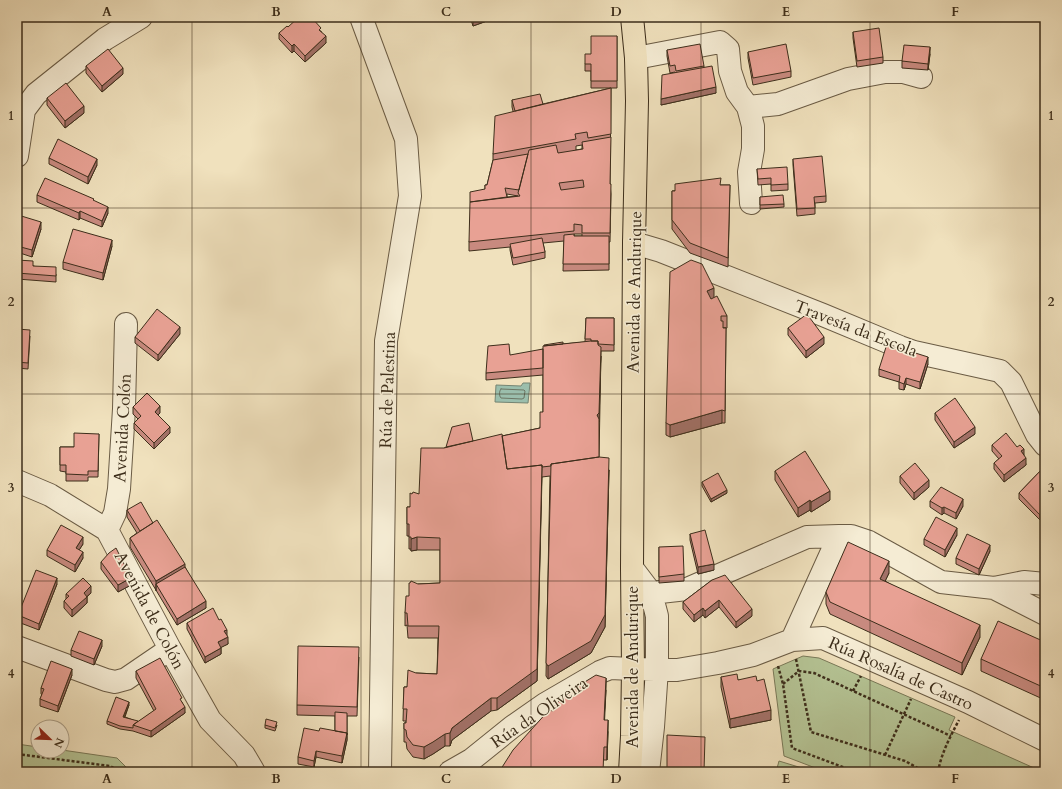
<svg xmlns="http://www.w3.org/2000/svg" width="1062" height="789" font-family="Cardo,serif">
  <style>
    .green { fill: #b5c495; stroke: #797958 }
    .water { fill: #9bbeac; stroke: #758472 }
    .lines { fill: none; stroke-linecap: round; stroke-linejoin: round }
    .shore { stroke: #6c7664; stroke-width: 1 }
    .minor-casing { stroke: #6a5b44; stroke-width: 24 }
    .major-casing { stroke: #3d2e1b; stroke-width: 24 }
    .path { stroke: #3d2e1b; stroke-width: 2.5; stroke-dasharray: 3 2; stroke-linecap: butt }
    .minor { stroke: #f5ecd4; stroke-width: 22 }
    .major { stroke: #f0e1bd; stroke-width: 22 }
    .wall { fill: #c88a7f; stroke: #3d2e1b; fill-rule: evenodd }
    .shaded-wall { fill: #a27168; stroke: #3d2e1b }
    .building { fill: #e8a194; stroke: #3d2e1b; fill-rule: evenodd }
    .grid { fill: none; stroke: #3d2e1b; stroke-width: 1; stroke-opacity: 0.55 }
    .labels { text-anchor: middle; stroke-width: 3; stroke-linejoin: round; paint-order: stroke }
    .street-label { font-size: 17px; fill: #3d2e1b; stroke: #f5ecd4 }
    .neatline { fill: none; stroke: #3d2e1b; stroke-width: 1.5 }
    .grid-label { font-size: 13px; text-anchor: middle; font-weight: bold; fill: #3d2e1b }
  </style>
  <rect width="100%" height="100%" fill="#f0e1bd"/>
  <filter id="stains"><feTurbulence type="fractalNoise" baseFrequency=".005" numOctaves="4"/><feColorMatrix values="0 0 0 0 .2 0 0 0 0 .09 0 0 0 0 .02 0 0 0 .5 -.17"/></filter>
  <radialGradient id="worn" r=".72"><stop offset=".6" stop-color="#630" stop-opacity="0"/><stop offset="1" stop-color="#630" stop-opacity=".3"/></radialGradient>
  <!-- green -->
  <path class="green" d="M803 656 819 658 955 717 949 730 1043 772H826L784 756 773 669Z
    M17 744 38 747V751L62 750 117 758 131 772H17Z
    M779 761 815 772H776Z"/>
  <!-- water -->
  <path class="water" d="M523 383H530L528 403 495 402 496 385 521 386Z"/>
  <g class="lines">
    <!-- shore -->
    <path class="shore" d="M501 389 524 390 525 391 524 398 522 399 501 398C499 396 499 391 501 389Z"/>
    <defs>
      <path id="minor" d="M361 17 406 139 410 196 386 341 380 772
        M636 58 720 42 728 49 730 71 737 92 748 107 753 126V149L749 172 751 203
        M748 107 778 104 848 79 885 72H903L921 77
        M17 156 24 110 36 94 105 39 141 17
        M634 243 661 251 823 315 900 347 914 352 1000 371 1011 382 1037 435 1045 445
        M17 481 50 495 107 530 170 649 210 720 244 755 254 772
        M107 530 115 513 119 489 124 409 126 324
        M632 568 651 593 657 616V669L653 727 648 772
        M994 588 1024 582 1045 584
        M651 593 687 589 807 537 839 536
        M792 640 839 536H851L869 542 941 582 994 588 1045 614
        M17 647 106 680 115 682 126 679 170 649
        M450 772 471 760 512 727 545 704 600 672 610 668 633 669 677 670 718 663 753 655 792 640 823 638 968 702 1045 740"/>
      <path id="major" d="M630 772 632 736 633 669 632 568 634 243 637 101 636 58 632 17"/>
    </defs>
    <!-- minor casing -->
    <use href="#minor" class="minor-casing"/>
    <!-- major casing -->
    <use href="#major" class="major-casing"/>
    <!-- path -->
    <path class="path" d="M796 659 811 732 905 761 925 772
      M778 666 783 684 792 748 856 772
      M783 684 799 671 814 673 951 736
      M853 691 861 676
      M17 754 110 766 121 772
      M885 755 911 699
      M938 772C941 754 950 737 959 720
      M943 772H949"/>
    <!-- minor -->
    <use href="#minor" class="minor"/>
    <!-- major -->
    <use href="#major" class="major"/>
  </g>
  <!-- wall -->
  <path class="wall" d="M250 17H258L254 21Z
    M470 17H498L473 26Z
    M723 17H746L724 21Z
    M288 27 321 31 326 43 305 62 294 51 292 53 279 39V33Z
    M853 32 883 57V63L857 67 853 38Z
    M617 36V88H591V71H585V64L591 54Z
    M667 50 704 66V68L716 93 661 105 675 73V72L670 73 667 56Z
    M748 52 791 71V77L753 85 748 58Z
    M930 54 928 70 902 68V61Z
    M86 66 123 74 102 92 86 73Z
    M611 88 610 184 611 194 610 242H609V270L563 271 564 241 543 243 545 252V258L513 265 510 250V247L469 251V242L485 190V185H487L493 160V154L513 111 512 107V100L543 104ZM582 145V149L576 150V146ZM507 194 518 196 507 197ZM574 234H582V236H574Z
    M47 98 84 113 65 128 47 105Z
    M49 158 97 165 88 184 49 164Z
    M793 159 826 196V202L815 203V214L797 216 793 165Z
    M757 169 788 184V190L771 191V184L758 185Z
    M721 185H730L728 267 690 253 672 229V191Z
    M37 195 94 201 108 213 102 227 80 218 79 220 37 202Z
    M760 197 784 204V207L760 209Z
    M17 219 41 229 32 257 17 252Z
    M112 246 103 280 63 269V262Z
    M17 260 56 274V282L17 279Z
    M714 298 727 316V328H723H726L725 423H722L670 437 666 435V423Z
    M586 318H614V351H601L599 457 609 470 605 627 591 653 548 679 546 676 550 476 542 477 537 681 497 710 491 711 452 740 450 746H445L433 754 424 759 413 757 407 749 406 742H404V723H406V721H403L404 687H407L416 673 437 674 438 638H408L407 625 405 626V613L409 596 418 584 440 583V550H417L411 551V549H409V536H407V507H410L419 494 444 448 473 441 502 436 540 428 543 412V375L486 380V373L543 349 563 344 585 342Z
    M788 328 824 344 806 358 788 335Z
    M17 329 30 336 28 369 17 368Z
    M180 334 158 361 135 343V337Z
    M928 364 920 389 906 384 904 390 899 389V382L879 376V369Z
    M133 407 160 413 158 415 170 433 154 449 134 429V423L138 419 133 414Z
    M935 413 975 434 954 448 935 420Z
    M99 434 98 477H88V481H66V472L60 471V447H74Z
    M992 445 1024 455 1026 465 1004 482 994 469V463L999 459 992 451Z
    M1045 466V525L1019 499V493Z
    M775 471 830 500 811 512 810 510 798 517 775 480Z
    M900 476 929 487 914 500 900 483Z
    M702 482 727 493 711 502 702 486Z
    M930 501 963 506 956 519 944 513 942 515 930 507Z
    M127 510 153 523 185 567 206 608 177 625 130 547V538L137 533 127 517Z
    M690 534 714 570 698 574 690 540Z
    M957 535 945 557 924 545V539Z
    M83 544 79 550 83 558 75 572 47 556V550Z
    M659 547 684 574V581L659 583Z
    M990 551 979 575 956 564V558Z
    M101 562 131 585 118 592 101 569Z
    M889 573 885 581 980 637 962 675 830 614 826 604V592Z
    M712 580 752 616 736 628 719 607 705 618 703 615 694 622 683 609V602Z
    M57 584 39 630 18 622V615Z
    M91 593 87 597V603L72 617 64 608V601L66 599V594Z
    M187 623 227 636 228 644 221 647V654L205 663 187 629Z
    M1045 642V700L981 671V659Z
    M102 646 94 665 71 656V650Z
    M359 657 357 716H347V740L342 763 316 757 314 767 298 764V757L319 731H335V716L297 715V705Z
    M136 671 182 702 185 713 151 737 133 731 120 729 107 724V721L129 705 125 717 138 722 154 711 136 678Z
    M72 675 58 712 40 706V699L42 695 41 694V688Z
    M721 677 738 680 757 681 771 720 730 728 721 687Z
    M606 690 604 720 608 732 607 760H604L553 711Z
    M265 725H277L275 731 265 728Z"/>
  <!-- shaded-wall -->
  <path class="shaded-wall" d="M254 17H258L254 21Z
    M473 17H498L473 26Z
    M326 36V43L305 62V56Z
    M294 44V51L292 53V46Z
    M930 47V54L928 70V64Z
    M123 68V74L102 92V86Z
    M716 87V93L661 105V99Z
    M84 106V113L65 128V121Z
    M97 159V165L88 184V177Z
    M108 207V213L102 227V221Z
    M80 211V218L79 220V213Z
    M41 222V229L32 257V250Z
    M112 240V246L103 280V273Z
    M714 288V300L707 303V291Z
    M180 327V334L158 361V355Z
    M824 337V344L806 358V351Z
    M601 356 599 422 597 415Z
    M928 357V364L920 389V382Z
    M906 378V384L904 390V384Z
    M160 406V413L155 418V412Z
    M722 410V423L670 437V425Z
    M170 427V433L154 449V443Z
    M975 427V434L954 448V442Z
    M1024 449V455L1021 451Z
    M1026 458V465L1004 482V475Z
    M542 465 537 681 497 710V698Z
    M609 470 605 627 591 653 548 679V666Z
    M929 480V487L914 500V493Z
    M727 490V493L711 502V499Z
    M830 491V500L811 512V502Z
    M963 499V506L956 519V513Z
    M810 500V510L798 517V508Z
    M944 507V513L942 515V508Z
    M1045 510V516L1040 518V515Z
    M957 528V535L945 557V550Z
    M83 537V544L76 555V548Z
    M417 537V550L411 551V539Z
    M990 545V551L979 575V569Z
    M83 552V558L75 572V565Z
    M889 561V573L880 592V579Z
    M185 564V573L156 584V591V581Z
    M714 564V570L698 574V567Z
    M57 578V584L39 630V624Z
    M131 578V585L118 592V585Z
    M91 586V593L84 599 87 597V603L72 617V610L84 593Z
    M719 600V607L705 618V611Z
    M206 601V608L177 625V619Z
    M703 608V615L694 622V615Z
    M752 609V616L736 628V622Z
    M980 625V637L962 675V663Z
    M227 630V637L224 631Z
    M228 637V644L218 649V642Z
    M102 640V646L94 665V659Z
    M221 648V654L205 663V657Z
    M72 669V675L58 712V706Z
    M606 678V690L604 732V720Z
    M491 698V711L452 740 450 746V733L452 728Z
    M129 702V705L123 720V717Z
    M185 707V713L151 737V731Z
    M771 710V720L730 728V719Z
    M608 720V732L607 760V747Z
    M347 733V740L342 763V756Z
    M445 734V746L433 754 424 759V747Z
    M316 751V757L314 767V761Z"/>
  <!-- building -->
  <path class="building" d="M299 17H311L321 28 319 30 326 36 305 56 294 44 292 46 279 33 287 26 288 27Z
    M879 28 883 57 857 61 853 32Z
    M591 36H617V81H591V64H585V54H591Z
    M700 44 704 66 676 71 675 65 670 66 667 50Z
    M786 44 791 71 753 78 748 52Z
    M904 45 930 47 928 64 902 61Z
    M108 49 123 68 102 86 86 66Z
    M712 66 716 87 661 99 662 75Z
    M66 83 84 106 65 121 47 98Z
    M611 88V134L588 138 587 132 575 134 576 139 493 154 495 116Z
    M540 94 543 104 515 111 512 100Z
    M611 137 610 184H611L610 233H582V225L574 224V231L469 242 470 202 520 196 518 193 529 150 556 145 558 153 583 149 582 142ZM583 180 584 187 561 190 559 183Z
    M58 139 97 159 88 177 49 158Z
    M528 154 519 190 505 188 507 197 470 202V192L485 189V185H487L493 160Z
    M822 156 826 196 814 197 815 208 797 209 793 159Z
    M787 167 788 184 771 185V178L758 179 757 169Z
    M45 178 94 199 93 200 108 207 102 221 80 211 79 213 37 195Z
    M721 178 720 185H730L728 258 690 243 672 220V191H675V184Z
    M783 195 784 204 760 205V197Z
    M18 215 41 222 32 250 17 246V219Z
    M73 229 112 240 103 273 63 262Z
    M574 234V236H609V264H563L564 235Z
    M542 238 545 252 513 258 510 244Z
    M17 260 33 261V266L56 267V276L17 273Z
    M691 260 702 264 714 288 707 291 711 299 717 296 727 316H721V321H723V328H726L725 411 722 410 670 425 666 423 670 272Z
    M157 309 180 327 158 355 135 337Z
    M807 314 824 337 806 351 788 328Z
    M586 318H614V345L598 344V341H591V339H585Z
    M17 329 30 330 28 363 17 362Z
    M591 341H598V345L601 347 599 413 597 415 599 419V457L551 464V466L542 467V465L507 469 502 436 540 428V412H543V346Z
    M563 342V344L544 346V345Z
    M509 344 510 355 543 349V368L486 373 488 346Z
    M887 344 928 357 920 382 906 378 904 384 899 382 900 376 879 369Z
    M147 393 160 406 155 412 170 427 154 443 134 423 141 416 133 407Z
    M955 398 975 427 954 442 935 413Z
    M469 423 473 441 446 447 452 427Z
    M74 433 99 434 98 471H88V475L66 474V465H60V447H74Z
    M1006 433 1017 447 1020 445 1024 449 1021 451 1026 458 1004 475 994 463 1002 456 992 445Z
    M502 434 507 469 542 465 537 669 497 698H491L452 728 450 733 445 734 433 742 424 747 413 745 407 737 406 730 404 729V723H406L407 709H403L404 687H407L408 670 416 673 437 674 439 626H408L407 613H405L406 596H409V583H410L411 581 418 584 440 583V538L417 537 411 539V537H409V524H407V507H410V493L412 494 413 492 419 494 421 448H444Z
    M805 451 830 491 811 502 810 500 798 508 775 471Z
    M599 457 609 458 605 615 591 641 548 666 546 663 551 464Z
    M915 463 929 480 914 493 900 476Z
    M1045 466V510L1040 515 1019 493Z
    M718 473 727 490 711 499 702 482Z
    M941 487 963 499 956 513 944 507 942 508 930 501Z
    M141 502 153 523 140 531 127 510Z
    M1045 513V522L1040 518Z
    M936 517 957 528 945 550 924 539Z
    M157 520 185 564 156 581 130 538Z
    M61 525 83 537 76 548 83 552 75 565 47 550Z
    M705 530 714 564 698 567 690 534Z
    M967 534 990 545 979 569 956 558Z
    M848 542 889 561 880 579 980 625 962 663 830 602 826 592Z
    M683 546 684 574 659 577V547Z
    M116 548 131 578 118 585 101 562 109 553Z
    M185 567 206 601 177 619 156 584Z
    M36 570 57 578 39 624 18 615Z
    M725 575 752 609 736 622 719 600 705 611 703 608 694 615 683 602 712 580Z
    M83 578 91 586 84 593 87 597 72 610 64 601 69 596 66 594Z
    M213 608 219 620 221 619 227 630 224 631 228 637 218 642 221 648 205 657 187 623Z
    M998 621 1045 642V688L981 659Z
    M79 631 102 640 94 659 71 650Z
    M298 646 359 647 357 707 297 705Z
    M160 658 182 698 180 699 185 707 151 731 133 725 156 709 136 671Z
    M51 661 72 669 58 706 40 699 44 689 41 688Z
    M737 674 738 680 756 676 757 681 764 679 771 710 730 719 721 677Z
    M596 675 606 678 604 720H608L607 747H604L603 772H499L513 750 549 710 553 711 554 706 567 693Z
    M116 697 129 702 123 717 138 721 137 722 133 725V728L120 726 107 721Z
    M335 712 347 713V735V733L335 731Z
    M266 719 277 722 275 728 265 725Z
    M304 728 319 731 320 728 347 733 342 756 316 751 314 761 298 757Z
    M667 735 705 737 704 772H667Z"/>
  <!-- grid -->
  <path class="grid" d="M192 17V772M361 17V772M531 17V772M701 17V772M870 17V772M17 208H1045M17 394H1045M17 581H1045"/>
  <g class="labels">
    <!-- street labels -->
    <g class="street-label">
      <text transform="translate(634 292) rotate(-89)" y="6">Avenida de Andurique</text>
      <text transform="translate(856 328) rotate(21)" y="6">Travesía da Escola</text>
      <text transform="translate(387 390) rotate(-88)" y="6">Rúa de Palestina</text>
      <text transform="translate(122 428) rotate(-87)" y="6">Avenida Colón</text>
      <text transform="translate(150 610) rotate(62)" y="6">Avenida de Colón</text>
      <text transform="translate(632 667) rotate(-90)" y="6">Avenida de Andurique</text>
      <text transform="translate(901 673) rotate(24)" y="6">Rúa Rosalía de Castro</text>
      <text transform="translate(539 712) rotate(-34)" y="6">Rúa da Oliveira</text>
    </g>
  </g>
  <!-- margin -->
  <rect width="1062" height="789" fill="none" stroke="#f0e1bd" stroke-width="44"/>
  <!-- north arrow -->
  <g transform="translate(50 739) rotate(113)"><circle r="19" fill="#f5ecd4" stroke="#aba08a"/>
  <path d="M0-3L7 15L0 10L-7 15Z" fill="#8f2418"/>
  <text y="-6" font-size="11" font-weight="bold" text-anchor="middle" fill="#3d2e1b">N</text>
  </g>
  <rect x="22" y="22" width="1018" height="745" class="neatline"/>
  <g class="grid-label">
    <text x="107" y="16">A</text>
    <text x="276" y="16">B</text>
    <text x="446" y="16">C</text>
    <text x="616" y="16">D</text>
    <text x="786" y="16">E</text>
    <text x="955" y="16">F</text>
    <text x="11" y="120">1</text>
    <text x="1051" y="120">1</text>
    <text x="11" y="306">2</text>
    <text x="1051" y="306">2</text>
    <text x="11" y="492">3</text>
    <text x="1051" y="492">3</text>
    <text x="11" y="678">4</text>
    <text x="1051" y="678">4</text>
    <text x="107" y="783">A</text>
    <text x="276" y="783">B</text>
    <text x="446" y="783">C</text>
    <text x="616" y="783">D</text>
    <text x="786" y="783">E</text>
    <text x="955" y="783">F</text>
  </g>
  <rect width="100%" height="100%" filter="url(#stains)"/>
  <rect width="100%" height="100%" fill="url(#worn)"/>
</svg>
